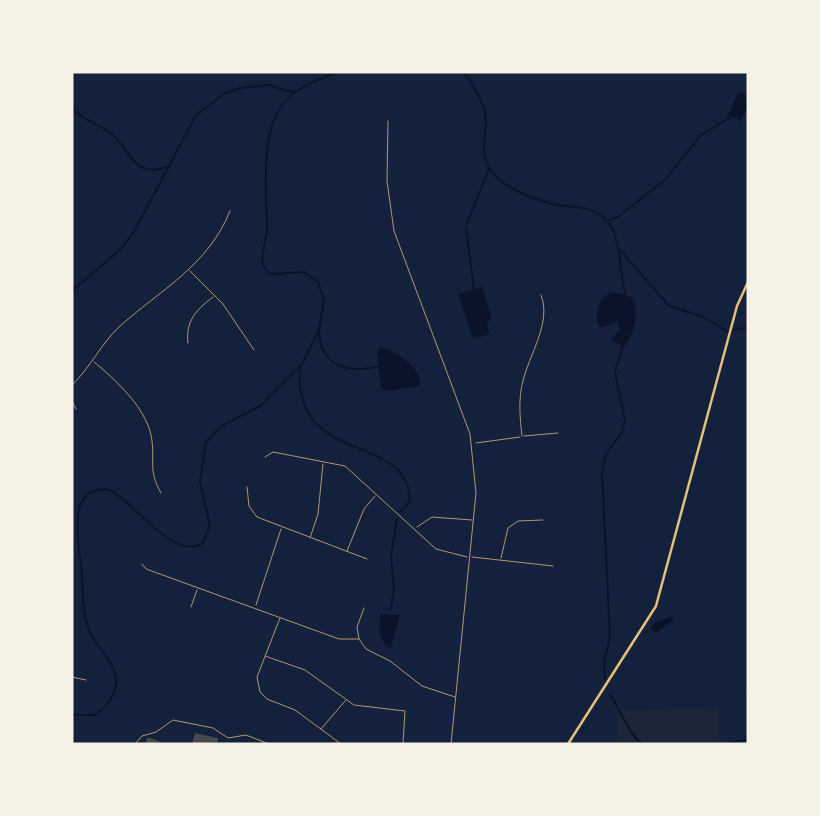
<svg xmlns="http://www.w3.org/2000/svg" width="820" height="816" font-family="'Public Sans',sans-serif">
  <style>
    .green { fill: #1d2539 }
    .water { fill: #0b132b }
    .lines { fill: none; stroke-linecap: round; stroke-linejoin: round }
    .stream { stroke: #0b132b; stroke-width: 2 }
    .building { fill: #48494c }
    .minor { stroke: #b1986c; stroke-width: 1 }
    .trunk { stroke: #e5c07b; stroke-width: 2.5 }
  </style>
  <rect width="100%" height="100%" fill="#14213d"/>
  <!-- green -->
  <path class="green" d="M719 708V744H617L618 711Z"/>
  <!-- water -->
  <path class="water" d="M743 93 748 94V107L740 121 728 114 738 94Z
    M482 287 492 318 487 322 489 334 473 339 458 294Z
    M613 292 632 297C639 312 635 334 624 346L611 340 620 330 617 321 602 328 597 324C597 309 598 297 613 292Z
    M381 347C396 352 423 367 420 386L387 391 381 389 377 352Z
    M380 614 400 615 391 648 386 647 379 631Z
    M672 616 674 620 657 632 650 630 655 623Z"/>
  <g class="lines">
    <!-- stream -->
    <path class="stream" d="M464 72C474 86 485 103 486 120 486 136 480 153 489 168 501 186 528 197 548 203 568 209 593 203 608 222 623 243 618 272 626 295
      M72 109C83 119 97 124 109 132 131 147 131 181 170 166
      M607 221 618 217 666 179 700 136 732 116
      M467 223 489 169
      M466 226 474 291
      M620 250 669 306 701 316 727 331
      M72 291 123 247 135 230 196 115 224 94 240 88 270 85 286 91H295
      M734 330 748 327
      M319 331C320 369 352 373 380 366
      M300 365C291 469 408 429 410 501L401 511
      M391 609 394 590 391 556 397 519
      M605 680 604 664 610 635 602 473 606 454 622 432 625 421 615 372 623 345
      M610 694 631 732 641 744
      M72 715H95C107 706 117 695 116 679 114 658 94 646 88 627 82 610 83 591 82 573 80 548 63 484 109 490 134 501 173 560 202 544L210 525 200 482 206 442 220 427 260 406 302 364 319 330 324 300 318 282 304 272 270 274 263 265C260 252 267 241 267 228 267 189 256 116 297 91 309 83 323 78 336 72
      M726 744 748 739"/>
  </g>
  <!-- building -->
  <path class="building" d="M195 733 218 738 217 744H192Z
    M147 738H150L161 742 145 744Z"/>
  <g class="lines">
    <!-- minor -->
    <path class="minor" d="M388 121 387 181 394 231 470 434 476 493 451 744
      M190 271 223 304 254 350
      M188 343C185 321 197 309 213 297
      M94 362C115 379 145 407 151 435 156 459 147 469 161 493
      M72 385C90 368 101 344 119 327 160 290 208 266 230 211
      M72 401 76 409
      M522 436C520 418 518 399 523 381 529 355 552 322 541 295
      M524 436 558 433
      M476 443 520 437
      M265 457 273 452 345 466 436 549 467 557
      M247 487 249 506 257 517 367 559
      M417 527 432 517 472 520
      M310 538 318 514 323 464
      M347 551 364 509 375 496
      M472 557 553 566
      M501 558 508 528 518 521 543 520
      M142 564 146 569 339 639H359
      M256 605 281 529
      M191 607 197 590
      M364 608 357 627 359 639 366 649 390 661 422 686 455 697
      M280 618 257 677 260 692 267 699 295 710 341 744
      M265 656 305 670 354 705 405 711 403 744
      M72 677 86 680
      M747 693 748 690
      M321 729 346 700
      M135 744 142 736 156 732 173 720 213 728 228 738 246 735 269 744"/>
    <!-- trunk -->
    <path class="trunk" d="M568 744 656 606 737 306 748 282"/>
  </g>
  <!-- border -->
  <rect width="820" height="816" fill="none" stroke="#f6f1e7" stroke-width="147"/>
</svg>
